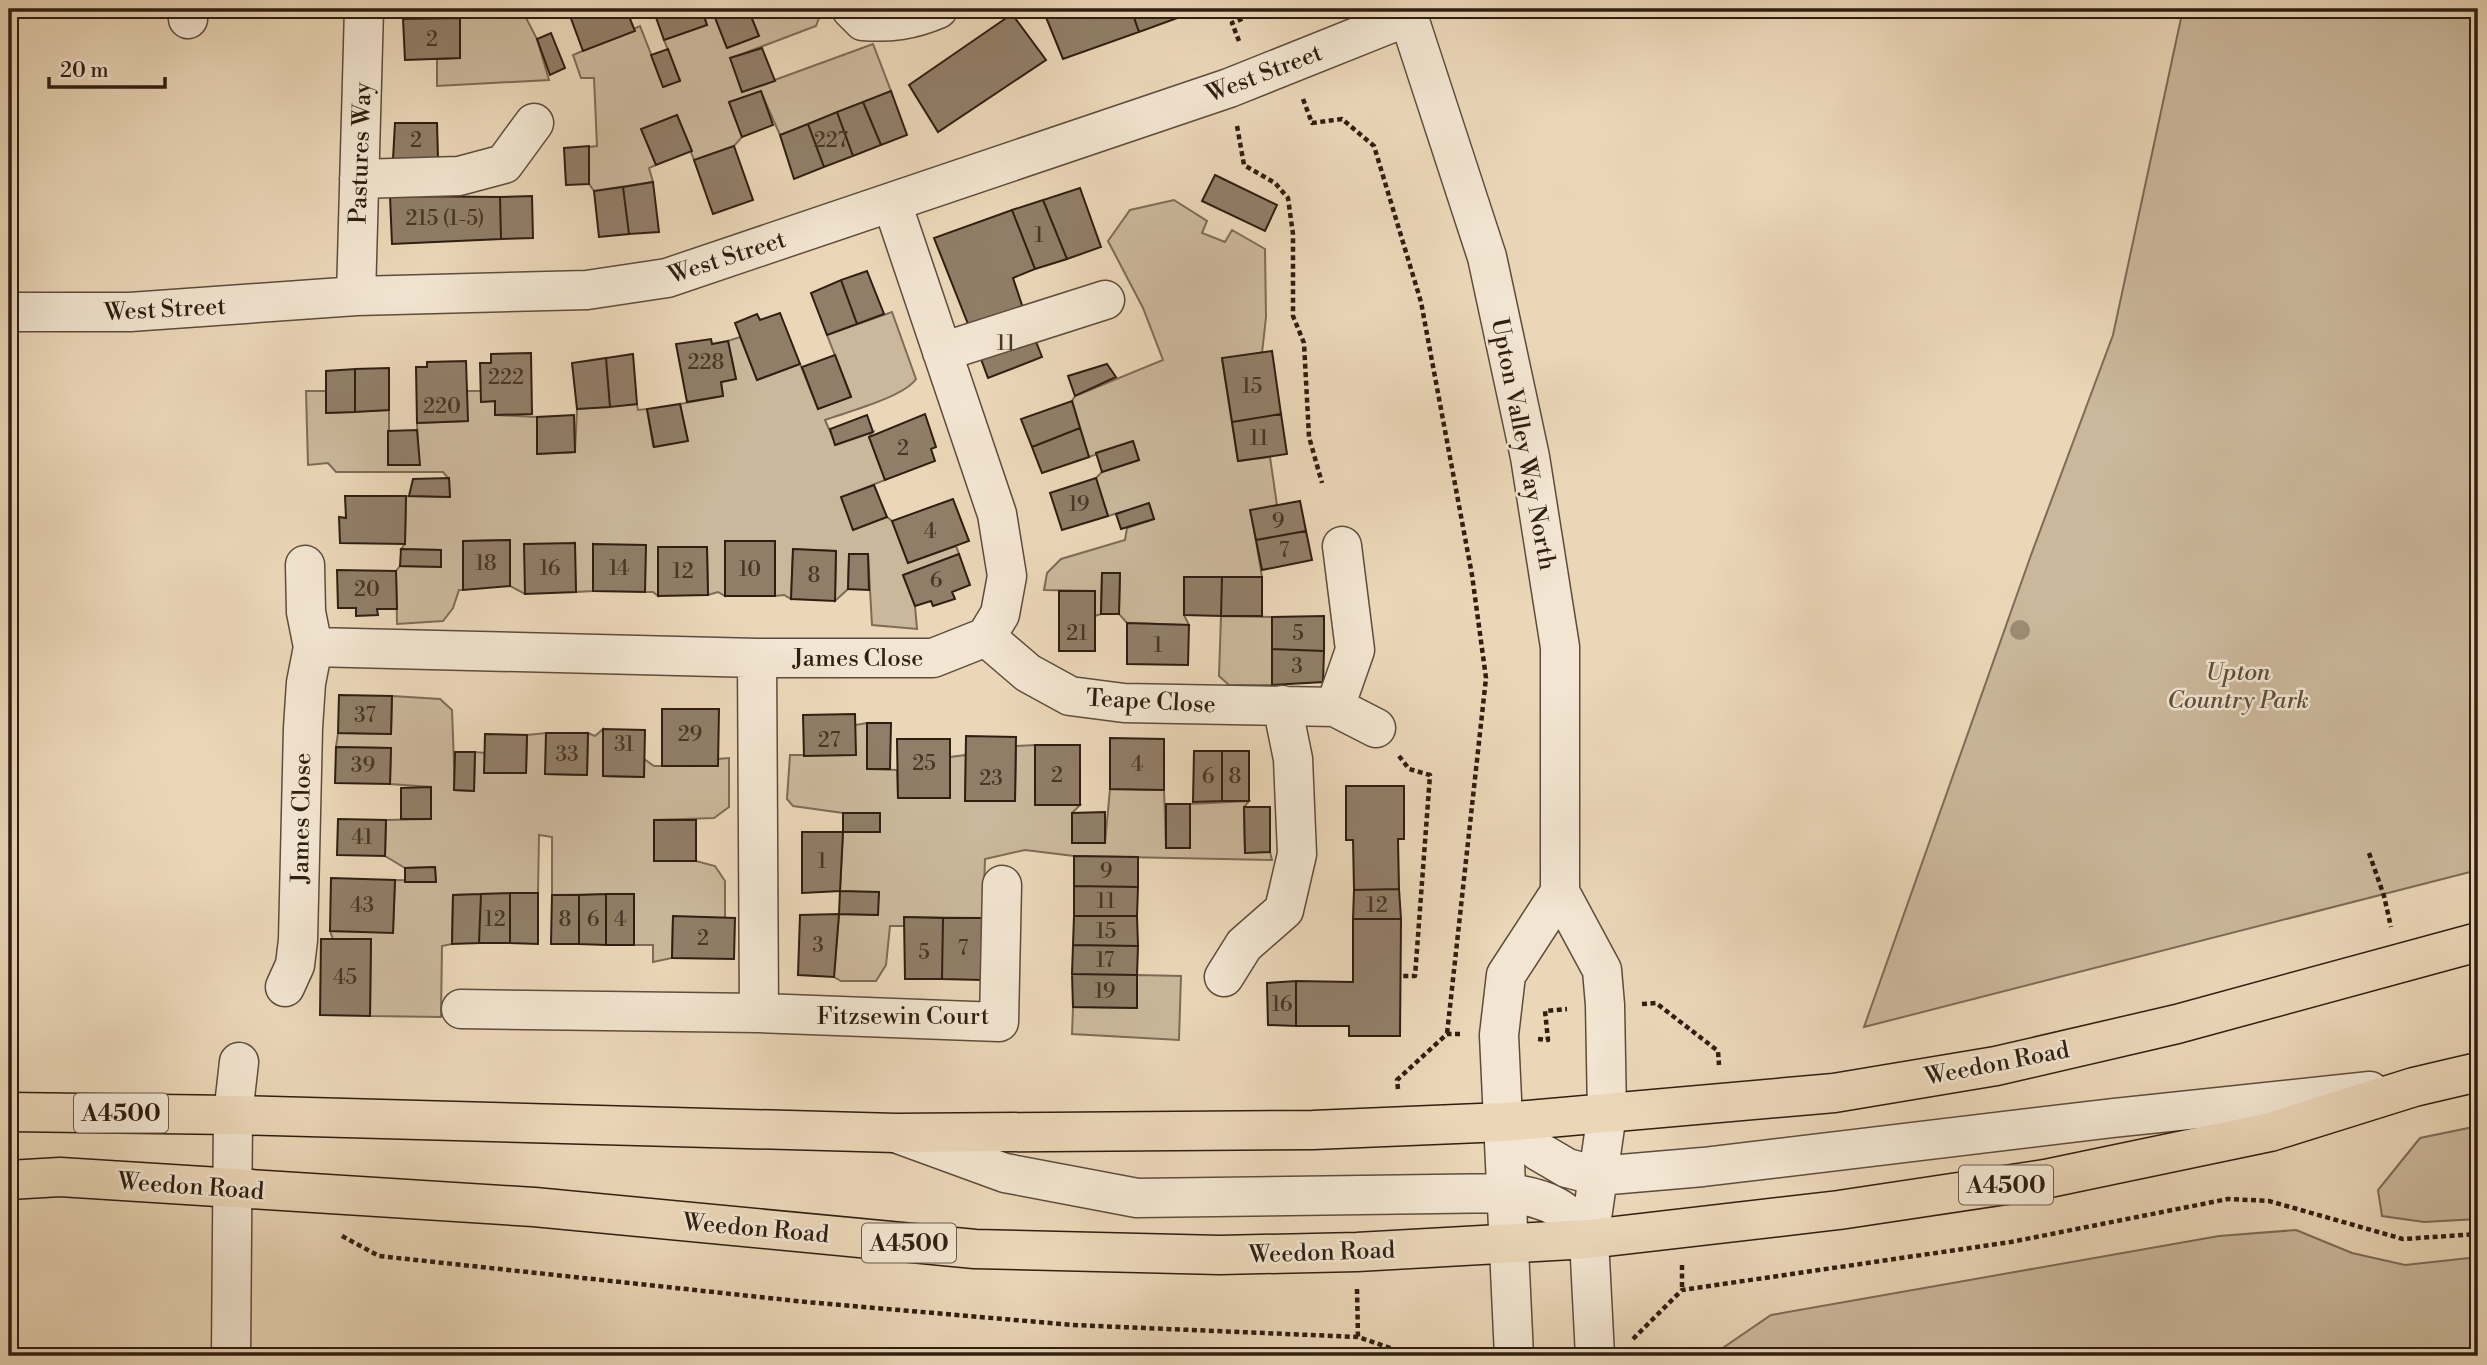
<svg xmlns="http://www.w3.org/2000/svg" width="2487" height="1365" font-family="'Libre Bodoni',serif">
  <style>
    .green { fill: #cbb89c; stroke: #7d6b56; stroke-width: 2 }
    .building { fill: #917e68; stroke: #2f1e11; stroke-width: 2 }
    .lines { fill: none; stroke-linecap: round; stroke-linejoin: round }
    .minor-casing { stroke: #5e4c3b; stroke-width: 41 }
    .highway-casing { stroke: #2f1e11; stroke-width: 41 }
    .path { stroke: #2f1e11; stroke-width: 4.5; stroke-dasharray: 5 3.5; stroke-linecap: butt }
    .minor { stroke: #f2e5d1; stroke-width: 38 }
    .highway { stroke: #ebd7b8; stroke-width: 38 }
    .tree { fill: #9d8b73 }
    .labels { text-anchor: middle; stroke-width: 5; stroke-linejoin: round; paint-order: stroke }
    .number-label { font-size: 21px; fill: #483627 }
    .shield { fill: #f2e5d1; stroke: #6a5a4b; stroke-width: 2 }
    .shield-label { font-size: 23px; font-weight: bold; fill: #2f1e11 }
    .street-label { font-size: 24px; fill: #2f1e11; stroke: #f2e5d1 }
    .park-label { font-size: 24px; font-style: italic; fill: #5e4c3b; stroke: #f2e5d1 }
  </style>
  <rect width="100%" height="100%" fill="#ebd7b8"/>
  <filter id="stains"><feTurbulence type="fractalNoise" baseFrequency=".00286" numOctaves="4"/><feColorMatrix values="0 0 0 0 .2 0 0 0 0 .09 0 0 0 0 .02 0 0 0 .5 -.17"/></filter>
  <radialGradient id="worn" r=".72"><stop offset=".6" stop-color="#630" stop-opacity="0"/><stop offset="1" stop-color="#630" stop-opacity=".3"/></radialGradient>
  <!-- green -->
  <path class="green" d="M748 9 822 10 816 26 731 58 742 92 873 44 891 91 780 135 761 92 729 102 742 137 734 146 694 160 677 115 642 129 656 165 649 168 653 182 594 191 589 184V147L597 146 594 78H581L573 55 640 26 664 87 680 80 664 40 707 25 705 18 714 15 727 48 759 36Z
    M2183 9H2478V870L1864 1027 2031 555 2113 335Z
    M523 12 537 39 549 80 437 86V59L460 58V18Z
    M1174 200 1207 221 1202 233 1225 242 1232 230 1265 249 1266 317 1262 353 1222 359 1238 461 1270 457 1277 505 1251 511 1262 577H1184V615L1189 625 1127 623 1119 614 1120 573H1102L1101 614 1095 616V591L1044 590 1047 573 1061 559 1125 540 1127 528 1154 519 1149 504 1108 516 1096 478 1102 472 1139 460 1133 441 1089 457 1072 401 1075 396 1163 360 1143 308 1108 241 1130 210Z
    M892 312 916 379C904 397 847 412 825 420L836 445 873 432 869 437 885 480 842 497 853 530 887 517 892 521 908 563 956 546 959 554 903 575 915 606 917 629 872 625 868 554H849L848 589 835 601 836 551 793 549 791 599 784 595 775 596V541H725V596L718 592 708 595 707 547H658V596L653 592H645L593 544V591L576 592 574 543 525 594 510 586V540L463 541V590H459L453 608 443 621 397 624 396 571 400 566 441 567V550L401 549 405 544 406 496 450 497 449 479 443 472H336L328 463 308 465 306 391H327V413L389 410V465L419 464 417 423 467 421V391H481V402L495 401 496 415 537 417V454L575 452 577 409 637 404 638 410 647 409 653 446 687 441 680 404 723 396 721 382 736 379 728 341 740 337 757 380 800 364 818 409 851 396 827 335Z
    M1221 616 1272 617V685H1229L1219 676Z
    M392 696 440 699 452 710 455 790 474 791 475 752 485 753V773H526L527 735 546 733V774L587 775 588 733 595 736 603 729V776L644 777V759L654 766H718V759L729 758V807L714 818 654 820V861H696L715 866 725 881V918L673 917 672 958 653 962V945H634V894L552 895V837L539 835 538 893 453 895 452 944 442 946 441 1017 370 1016 371 939H333L330 931 393 932 395 880 436 881 435 867 405 868 385 856 386 820 431 819V787L390 784 391 748 336 747 338 733 391 734Z
    M867 723V769L897 770 898 798H950V757L966 755 965 801H1015L1016 746 1035 745V805H1080L1072 813 1073 843H1105L1110 789 1164 790 1166 848 1190 847V804L1249 801 1244 807 1245 852H1270L1272 860 1074 856 1025 850 985 859 983 918 905 917V926H890L886 965 876 981H841L834 977 839 914 877 915 879 893 840 891 843 832H879L843 813 793 806 787 799 790 755H855V725Z
    M1137 975 1181 976 1179 1040 1072 1034 1073 1007 1137 1008Z
    M2478 1126V1219L2424 1222 2382 1216 2378 1190 2420 1138Z
    M2296 1230 2352 1253 2405 1265 2478 1257V1356H1711L1771 1315 2219 1236Z"/>
  <!-- building -->
  <path class="building" d="M580 9H626L635 31 583 51 569 13Z
    M653 9H701L707 25 664 40Z
    M730 9H748L759 36 727 48 714 15Z
    M1131 9 1139 32 1063 59 1043 10Z
    M1131 9H1202L1139 32Z
    M1012 14 1046 60 938 132 909 85Z
    M460 18V58L405 60 403 19Z
    M551 33 565 68 550 75 537 39Z
    M762 48 775 81 742 92 730 58Z
    M668 49 680 81 663 87 651 55Z
    M761 91 773 125 742 137 729 102Z
    M891 91 907 135 881 145 863 102Z
    M863 102 881 145 853 156 837 112Z
    M837 112 853 156 824 167 808 124Z
    M677 115 692 151 656 165 641 129Z
    M395 123H437L438 158 393 159Z
    M808 124 824 167 794 179 780 135Z
    M589 146V184L566 185 564 148Z
    M734 146 753 200 713 214 694 160Z
    M1215 175 1277 205 1265 231 1202 201Z
    M653 182 659 232 629 234 623 187Z
    M623 187 629 234 599 237 594 191Z
    M1080 188 1101 247 1067 259 1043 200Z
    M390 196 500 197 501 239 392 244Z
    M532 196 533 238 501 239 500 197Z
    M1043 200 1067 259 1035 269 1012 210Z
    M1012 210 1035 269 1013 278 1024 311 970 329 934 238Z
    M867 271 884 314 857 324 841 280Z
    M841 280 857 324 827 335 811 293Z
    M1024 311 1042 357 988 378 970 329Z
    M780 313 800 364 757 380 735 323 757 314 760 320Z
    M711 339 712 344 728 341 736 379 721 382 723 396 687 402 676 344Z
    M1272 351 1281 414 1232 422 1222 358Z
    M531 353 532 414 495 415V401L481 402 480 363H491V354Z
    M633 354 637 404 610 407 606 358Z
    M835 355 851 397 818 409 802 367Z
    M606 358 610 407 577 409 572 363Z
    M466 361 468 421 417 423 416 367H427V362Z
    M1107 364 1116 377 1075 396 1068 376Z
    M389 368V410L355 412V369Z
    M355 369V412L326 413V371Z
    M1072 401 1080 428 1032 447 1021 419Z
    M680 404 688 441 654 447 647 409Z
    M925 414 936 447 931 449 935 461 885 480 869 437Z
    M1281 414 1287 454 1238 461 1232 422Z
    M574 415 575 452 537 454V417Z
    M867 415 873 432 835 445 830 429Z
    M1080 428 1089 457 1042 473 1032 447Z
    M417 430 420 465H388V431Z
    M1133 441 1139 460 1102 472 1096 453Z
    M449 478 450 497 409 496 413 479Z
    M1096 478 1108 516 1062 530 1050 493Z
    M874 485 887 517 853 530 841 497Z
    M345 496H406L405 544 340 543 339 517 346 518Z
    M953 499 969 541 908 563 892 521Z
    M1300 501 1306 531 1256 540 1250 510Z
    M1149 503 1154 519 1121 529 1116 514Z
    M1306 531 1312 560 1262 570 1256 540Z
    M510 540V586L463 590V541Z
    M725 541H775V596H725Z
    M575 543 576 592 525 594 524 544Z
    M593 544 646 545 645 592 593 591Z
    M658 547H707L708 595 658 596Z
    M401 549 441 550V567L400 566Z
    M793 549 836 551 835 601 791 599Z
    M849 554H868L869 590 848 589Z
    M959 554 970 585 952 592 955 599 933 606 931 601 915 606 903 575Z
    M337 570 396 571 397 609H377L378 615 356 616V608H338Z
    M1102 573H1120L1119 614H1101Z
    M1184 577H1222L1221 616 1184 615Z
    M1222 577H1262V616H1221Z
    M1059 591H1095V651H1059Z
    M1324 616V651L1272 649V617Z
    M1127 623 1189 625 1188 665 1127 664Z
    M1272 649 1324 651 1323 682 1272 685Z
    M339 695 392 696 391 734 338 733Z
    M662 709H719L718 766H662Z
    M855 714 856 755 804 756 803 715Z
    M867 723H891L890 769H867Z
    M603 729 645 730 644 777 603 776Z
    M546 733H588L587 775 545 774Z
    M485 734 527 735 526 773H484Z
    M966 736 1016 737 1015 801H965Z
    M1110 738 1164 739V790L1110 789Z
    M897 739H950V798H898Z
    M1035 745H1080V805H1035Z
    M336 747 391 748 390 784 335 783Z
    M1194 751H1222V801L1193 802Z
    M1222 751H1249V801H1222Z
    M455 752H475L474 791 454 790Z
    M1346 786H1404V839H1398L1399 889 1354 890 1353 840H1346Z
    M431 787V819H401V788Z
    M1166 804H1190V848H1166Z
    M1244 807H1270V852L1245 853Z
    M1105 812V843H1072V813Z
    M843 813H880V832H843Z
    M338 819 386 820 385 856 337 855Z
    M654 820H696V861H654Z
    M802 832H843L840 891 802 893Z
    M1074 856 1138 857V887L1074 886Z
    M435 867 436 882H405V868Z
    M331 878 395 880 393 933 330 931Z
    M1074 886 1138 887 1137 916H1074Z
    M1399 889 1401 919H1353L1354 890Z
    M840 891 879 892 878 915 839 914Z
    M510 893H538V944L510 943Z
    M510 893V943H479L481 894Z
    M481 894 479 943 452 944 453 895Z
    M606 894H634V945H606Z
    M606 894V945L579 944V895Z
    M552 895H579V944H551Z
    M839 914 834 977 798 975 800 915Z
    M673 916 735 918 734 959 672 958Z
    M1074 916H1137L1138 946 1073 945Z
    M904 917 943 918 942 979H905Z
    M943 918H983L982 980 942 979Z
    M1353 919H1401L1400 1036H1349V1026H1296V981L1353 982Z
    M321 939H371L370 1016 320 1015Z
    M1073 945 1138 946 1137 975 1072 974Z
    M1072 974 1137 975V1008L1073 1007Z
    M1296 981V1026L1268 1025 1267 983Z"/>
  <g class="lines">
    <defs>
      <path id="minor" d="M187 9 188 19
        M851 9 863 21C891 23 912 20 938 9
        M1406 9 1487 257 1530 457 1560 647V892L1602 970 1605 1005 1607 1113 1589 1239 1595 1356
        M359 179 459 176 504 164 534 123
        M356 296 364 9
        M9 312H130L356 296 587 290 667 278 1229 88 1409 16
        M942 352 1105 300
        M986 637 1028 673 1070 696 1124 703 1335 707 1376 728
        M313 647 757 658H933L986 637 1000 614 1007 576 997 514 892 203
        M757 658 759 1013
        M1335 707 1355 650 1342 546
        M1224 977 1244 945 1284 910 1297 854 1293 759 1282 705
        M285 987 295 965 298 940 303 728 306 683 313 647 306 612 305 565
        M461 1009 759 1013 999 1022 1002 885
        M1504 1122 1538 1151 1567 1168 1598 1176 1703 1167 2113 1118 2370 1091
        M898 1134 1005 1173 1137 1198 1508 1193C1546 1198 1567 1207 1589 1239
        M231 1356 233 1115 239 1062
        M1514 1356 1499 1035 1506 975 1560 892"/>
      <path id="highway" d="M9 1112 233 1115 896 1133 1313 1130 1504 1122 1834 1093 1996 1066 2177 1024 2478 942
        M9 1180 60 1177 534 1207 975 1249 1220 1255 1357 1252 1589 1239 1839 1210 2045 1179 2270 1132 2414 1087 2478 1072"/>
    </defs>
    <!-- minor casing -->
    <use href="#minor" class="minor-casing"/>
    <!-- highway casing -->
    <use href="#highway" class="highway-casing"/>
    <!-- path -->
    <path class="path" d="M1239 41 1232 23 1265 9
      M1303 99 1312 123 1342 119 1374 146 1421 302 1472 575 1486 678 1447 1034
      M1237 126 1244 165 1275 183 1288 198 1293 234V316L1304 343 1309 437 1322 483
      M1399 756 1409 769 1430 775 1415 976H1400
      M2369 853 2384 896 2391 927
      M1642 1004 1656 1003 1718 1051 1719 1065
      M1538 1039 1548 1040 1545 1011 1567 1009
      M1398 1089 1397 1080 1447 1034H1460
      M342 1236 379 1256 806 1302 1073 1325 1358 1337 1399 1351 1406 1356
      M1682 1265V1290
      M1357 1289 1358 1337
      M1633 1339 1682 1290 2011 1242 2228 1199 2269 1201 2403 1239 2478 1234"/>
    <!-- minor -->
    <use href="#minor" class="minor"/>
    <!-- highway -->
    <use href="#highway" class="highway"/>
  </g>
  <!-- trees -->
  <circle class="tree" cx="2020" cy="630" r="10"/>
  <g class="labels">
    <!-- number labels -->
    <g class="number-label">
      <text x="432" y="46">2</text>
      <text x="416" y="147">2</text>
      <text x="831" y="147">227</text>
      <text x="445" y="225">215 (1-5)</text>
      <text x="1039" y="242">1</text>
      <text x="1006" y="350">11</text>
      <text x="706" y="369">228</text>
      <text x="506" y="384">222</text>
      <text x="1252" y="393">15</text>
      <text x="442" y="413">220</text>
      <text x="1259" y="445">11</text>
      <text x="903" y="455">2</text>
      <text x="1079" y="511">19</text>
      <text x="1278" y="528">9</text>
      <text x="930" y="538">4</text>
      <text x="1284" y="557">7</text>
      <text x="486" y="570">18</text>
      <text x="550" y="575">16</text>
      <text x="619" y="575">14</text>
      <text x="750" y="576">10</text>
      <text x="683" y="578">12</text>
      <text x="814" y="582">8</text>
      <text x="936" y="587">6</text>
      <text x="367" y="596">20</text>
      <text x="1077" y="640">21</text>
      <text x="1298" y="640">5</text>
      <text x="1158" y="652">1</text>
      <text x="1297" y="673">3</text>
      <text x="365" y="722">37</text>
      <text x="690" y="741">29</text>
      <text x="829" y="747">27</text>
      <text x="624" y="751">31</text>
      <text x="567" y="761">33</text>
      <text x="924" y="770">25</text>
      <text x="1137" y="771">4</text>
      <text x="363" y="772">39</text>
      <text x="1057" y="782">2</text>
      <text x="1208" y="783">6</text>
      <text x="1235" y="783">8</text>
      <text x="991" y="785">23</text>
      <text x="362" y="844">41</text>
      <text x="822" y="868">1</text>
      <text x="1106" y="878">9</text>
      <text x="1106" y="908">11</text>
      <text x="362" y="912">43</text>
      <text x="1377" y="912">12</text>
      <text x="495" y="926">12</text>
      <text x="565" y="926">8</text>
      <text x="593" y="926">6</text>
      <text x="620" y="926">4</text>
      <text x="1106" y="938">15</text>
      <text x="703" y="945">2</text>
      <text x="818" y="952">3</text>
      <text x="963" y="955">7</text>
      <text x="924" y="959">5</text>
      <text x="1105" y="967">17</text>
      <text x="345" y="984">45</text>
      <text x="1105" y="998">19</text>
      <text x="1282" y="1011">16</text>
    </g>
    <!-- shield labels -->
    <g class="shield">
      <rect x="74" y="1093.5" width="94" height="39" rx="5"/>
      <rect x="1959" y="1165.5" width="94" height="39" rx="5"/>
      <rect x="862" y="1223.5" width="94" height="39" rx="5"/>
    </g>
    <g class="shield-label">
      <text x="121" y="1121">A4500</text>
      <text x="2006" y="1193">A4500</text>
      <text x="909" y="1251">A4500</text>
    </g>
    <!-- street labels -->
    <g class="street-label">
      <text transform="translate(1264 73) rotate(-21)" y="8">West Street</text>
      <text transform="translate(360 153) rotate(-88)" y="8">Pastures Way</text>
      <text transform="translate(727 257) rotate(-18)" y="8">West Street</text>
      <text transform="translate(165 309) rotate(-3)" y="8">West Street</text>
      <text transform="translate(1524 444) rotate(79)" y="8">Upton Valley Way North</text>
      <text x="858" y="666">James Close</text>
      <text transform="translate(1151 701) rotate(3)" y="8">Teape Close</text>
      <text transform="translate(301 818) rotate(-89)" y="8">James Close</text>
      <text x="903" y="1024">Fitzsewin Court</text>
      <text transform="translate(1997 1063) rotate(-11)" y="8">Weedon Road</text>
      <text transform="translate(191 1186) rotate(4)" y="8">Weedon Road</text>
      <text transform="translate(756 1228) rotate(5)" y="8">Weedon Road</text>
      <text transform="translate(1322 1252) rotate(-2)" y="8">Weedon Road</text>
    </g>
    <!-- park labels -->
    <g class="park-label">
      <text x="2238" y="680">Upton<tspan x="2238" dy="28">Country Park</tspan></text>
    </g>
  </g>
  <!-- margin -->
  <rect width="2487" height="1365" fill="none" stroke="#ebd7b8" stroke-width="35"/>
  <rect x="10" y="10" width="2466" height="1344" fill="none" stroke="#2f1e11" stroke-width="3.5"/>
  <rect x="18" y="18" width="2452" height="1330" fill="none" stroke="#2f1e11" stroke-width="2"/>
  <!-- scale -->
  <path d="M49 77v10h116v-10" fill="none" stroke="#2f1e11" stroke-width="3.5"/>
  <text x="60" y="77" font-size="21" fill="#2f1e11" stroke="#f2e5d1" stroke-width="5" paint-order="stroke">20 m</text>
  <rect width="100%" height="100%" filter="url(#stains)"/>
  <rect width="100%" height="100%" fill="url(#worn)"/>
</svg>
